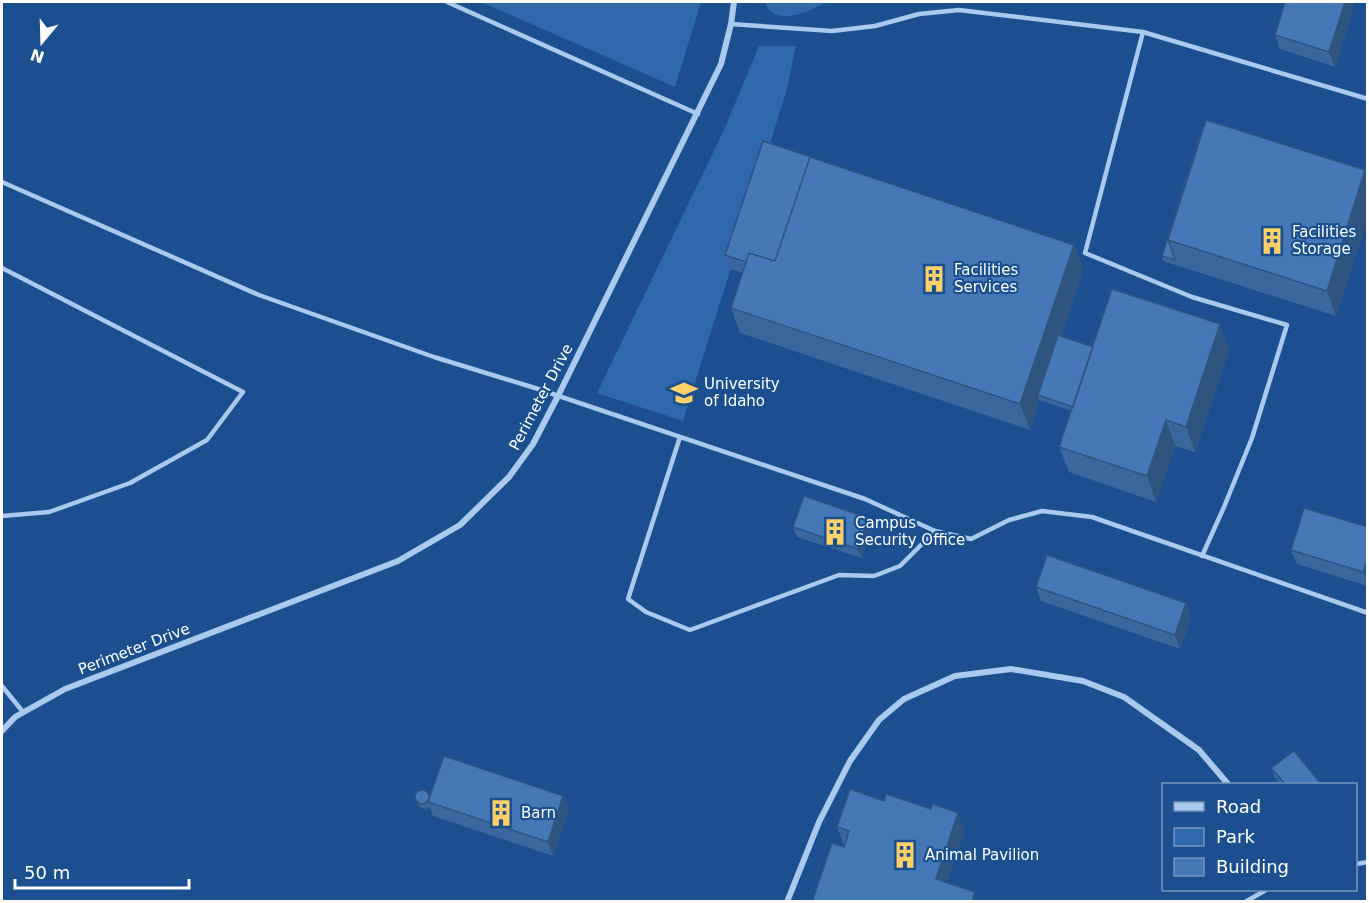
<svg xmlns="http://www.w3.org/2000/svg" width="1369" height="903" font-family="'DejaVu Sans',sans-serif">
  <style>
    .green { fill: #2e69ad }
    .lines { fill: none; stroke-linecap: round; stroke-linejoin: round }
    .lane { stroke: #a9c9ee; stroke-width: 4.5 }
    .street { stroke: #a9c9ee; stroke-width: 6 }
    .wall { fill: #3a679d }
    .shaded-wall { fill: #305480 }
    .building { fill: #4478b7; stroke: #305480; stroke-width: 1.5 }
    .labels { text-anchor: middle; stroke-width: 4.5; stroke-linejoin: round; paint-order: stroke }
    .poi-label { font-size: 15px; fill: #fff; stroke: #1b4f8f; text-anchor: start }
    .street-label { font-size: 15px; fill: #fff; stroke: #1b4f8f }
  </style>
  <rect width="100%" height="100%" fill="#1b4f8f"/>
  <!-- green -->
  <path class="green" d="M481 2H701L675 87Z
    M765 2H826C810 11 774 29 765 2Z
    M759 46H796L787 89 683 421 597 393 723 132Z"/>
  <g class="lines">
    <!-- lane -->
    <path class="lane" d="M447 2 698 114
      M731 24 832 31 875 26 919 14 959 10 1143 32 1085 253 1192 297 1287 325 1252 438 1224 507 1202 556
      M1143 32 1368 99
      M2 182 259 295 434 357 535 388 865 499 935 531 971 539 1009 520 1042 511 1092 517 1368 613
      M2 268 243 392 207 440 130 483 49 512 2 516
      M680 437 628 599 646 612 690 630 839 575 874 576 900 566 935 531
      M2 686 23 712
      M1356 864 1368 862
      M1245 902 1266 890"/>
    <!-- street -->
    <path class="street" d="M2 731 15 717 65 689 398 561 460 525 509 477 533 444 558 396 721 64 731 24 734 2
      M787 902 819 822 850 761 879 720 904 699 955 676 1011 669 1083 681 1124 697 1199 750 1228 784"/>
  </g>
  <!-- wall -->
  <path class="wall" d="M1285 2H1355L1335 67 1280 49 1275 35Z
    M1200 136 1365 170 1368 178V217L1336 316 1163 261 1162 256Z
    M817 159 1074 245 1083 270 1061 336 1093 347 1229 350 1195 452 1175 446 1156 502 1069 472 1059 447 1072 411 1039 400 1030 430 740 333 731 308 743 273 730 269 725 255Z
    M868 518 872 528 862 558 797 537 793 527Z
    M1368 527V586L1297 564 1291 550Z
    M1036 587 1191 617 1180 649 1041 601Z
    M1271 768 1321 784H1280L1275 778Z
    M430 795 563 796 569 810 553 856 433 816 430 807 429 808 424 809 419 807 415 798Z
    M837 827 965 831 844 847V845Z"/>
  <!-- shaded-wall -->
  <path class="shaded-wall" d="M1345 2H1355L1335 67 1329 52Z
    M1365 170 1368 178V217L1336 316 1327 291Z
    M1074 245 1083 270 1041 396 1038 395 1039 400 1030 430 1020 404Z
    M1220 324 1229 350 1195 452 1186 427Z
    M1166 420 1175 446 1156 502 1147 476Z
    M868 518 872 528 862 558 858 549Z
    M1368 558V584L1363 572Z
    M1186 603 1191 617 1180 649 1175 635Z
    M563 796 569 810 553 856 548 842Z
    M958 813 965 831 942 897 936 879Z
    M975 892 978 902H972Z"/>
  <!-- building -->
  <path class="building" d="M1285 2H1345L1329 52 1275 35Z
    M1206 120 1365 170 1327 291 1168 240Z
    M1200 136 1168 240 1175 260 1162 256Z
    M763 141 817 159 810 157 775 261 749 253 746 262 725 255Z
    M810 157 1074 245 1020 404 731 308 749 253 775 261Z
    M1112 289 1220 324 1186 427 1166 420 1147 476 1059 447Z
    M1058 335 1093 347 1073 407 1038 395Z
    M804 496 868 518 858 549 793 527Z
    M1304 508 1368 527V558L1363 572 1291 550Z
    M1047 555 1186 603 1175 635 1036 587Z
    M1294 751 1321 784H1285L1271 768Z
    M444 756 563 796 548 842 428 802Z
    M850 789 884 801 886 794 931 809 933 804 958 813 936 879 975 892 972 902H812L832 843 844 847 849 831 837 827Z
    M415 797a7 7 0 1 1 14 0a7 7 0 1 1-14 0Z"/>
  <!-- icons -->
  <defs>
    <symbol id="building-bare" viewBox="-9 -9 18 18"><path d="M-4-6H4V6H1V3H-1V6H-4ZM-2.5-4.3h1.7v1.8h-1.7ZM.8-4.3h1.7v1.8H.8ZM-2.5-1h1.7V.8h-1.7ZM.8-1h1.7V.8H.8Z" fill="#ffd166" stroke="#1b4f8f" stroke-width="2.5" paint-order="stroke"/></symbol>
    <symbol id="university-bare" viewBox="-9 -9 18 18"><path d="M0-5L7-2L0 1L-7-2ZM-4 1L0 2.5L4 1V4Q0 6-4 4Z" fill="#ffd166" stroke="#1b4f8f" stroke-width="2.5" paint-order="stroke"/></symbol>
  </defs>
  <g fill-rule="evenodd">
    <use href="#building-bare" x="1253" y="222" width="38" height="38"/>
    <use href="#building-bare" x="915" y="260" width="38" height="38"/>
    <use href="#university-bare" x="665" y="374" width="38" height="38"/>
    <use href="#building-bare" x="816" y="513" width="38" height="38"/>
    <use href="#building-bare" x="482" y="794" width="38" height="38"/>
    <use href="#building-bare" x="886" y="836" width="38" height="38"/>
  </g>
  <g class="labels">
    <!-- poi labels -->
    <g class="poi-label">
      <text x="1292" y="237">Facilities<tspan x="1292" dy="17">Storage</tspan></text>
      <text x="954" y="275">Facilities<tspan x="954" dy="17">Services</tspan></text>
      <text x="704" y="389">University<tspan x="704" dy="17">of Idaho</tspan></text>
      <text x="855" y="528">Campus<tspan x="855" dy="17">Security Office</tspan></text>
      <text x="521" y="818">Barn</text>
      <text x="925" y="860">Animal Pavilion</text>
    </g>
    <!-- street labels -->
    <g class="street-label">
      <text transform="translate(541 397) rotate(-62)" y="5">Perimeter Drive</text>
      <text transform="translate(134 649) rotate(-21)" y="5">Perimeter Drive</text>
    </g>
  </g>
  <!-- border -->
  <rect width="1369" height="903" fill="none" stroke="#ffffff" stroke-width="6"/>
  <!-- legend -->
  <rect x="1162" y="783" width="195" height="108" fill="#1b4f8f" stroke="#7695bc" stroke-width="1.5"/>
  <rect x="1174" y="802" width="30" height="9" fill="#a9c9ee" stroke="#7695bc" stroke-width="1.5"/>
  <text x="1216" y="813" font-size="18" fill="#ffffff">Road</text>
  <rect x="1174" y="828" width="30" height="18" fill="#2e69ad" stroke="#7695bc" stroke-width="1.5"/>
  <text x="1216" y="843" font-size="18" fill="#ffffff">Park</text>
  <rect x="1174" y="858" width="30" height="18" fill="#4478b7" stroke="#7695bc" stroke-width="1.5"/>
  <text x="1216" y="873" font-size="18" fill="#ffffff">Building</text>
  <!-- north arrow -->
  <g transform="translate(42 42) rotate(199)" stroke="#1b4f8f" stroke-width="4.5" paint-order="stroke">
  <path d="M0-4.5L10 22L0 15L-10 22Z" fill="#ffffff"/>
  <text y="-9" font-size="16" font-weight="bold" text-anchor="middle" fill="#ffffff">N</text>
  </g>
  <!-- scale -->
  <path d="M15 879v9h174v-9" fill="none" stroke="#ffffff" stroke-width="3"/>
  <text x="24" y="879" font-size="18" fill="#ffffff" stroke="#1b4f8f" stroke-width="4.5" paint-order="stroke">50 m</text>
</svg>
